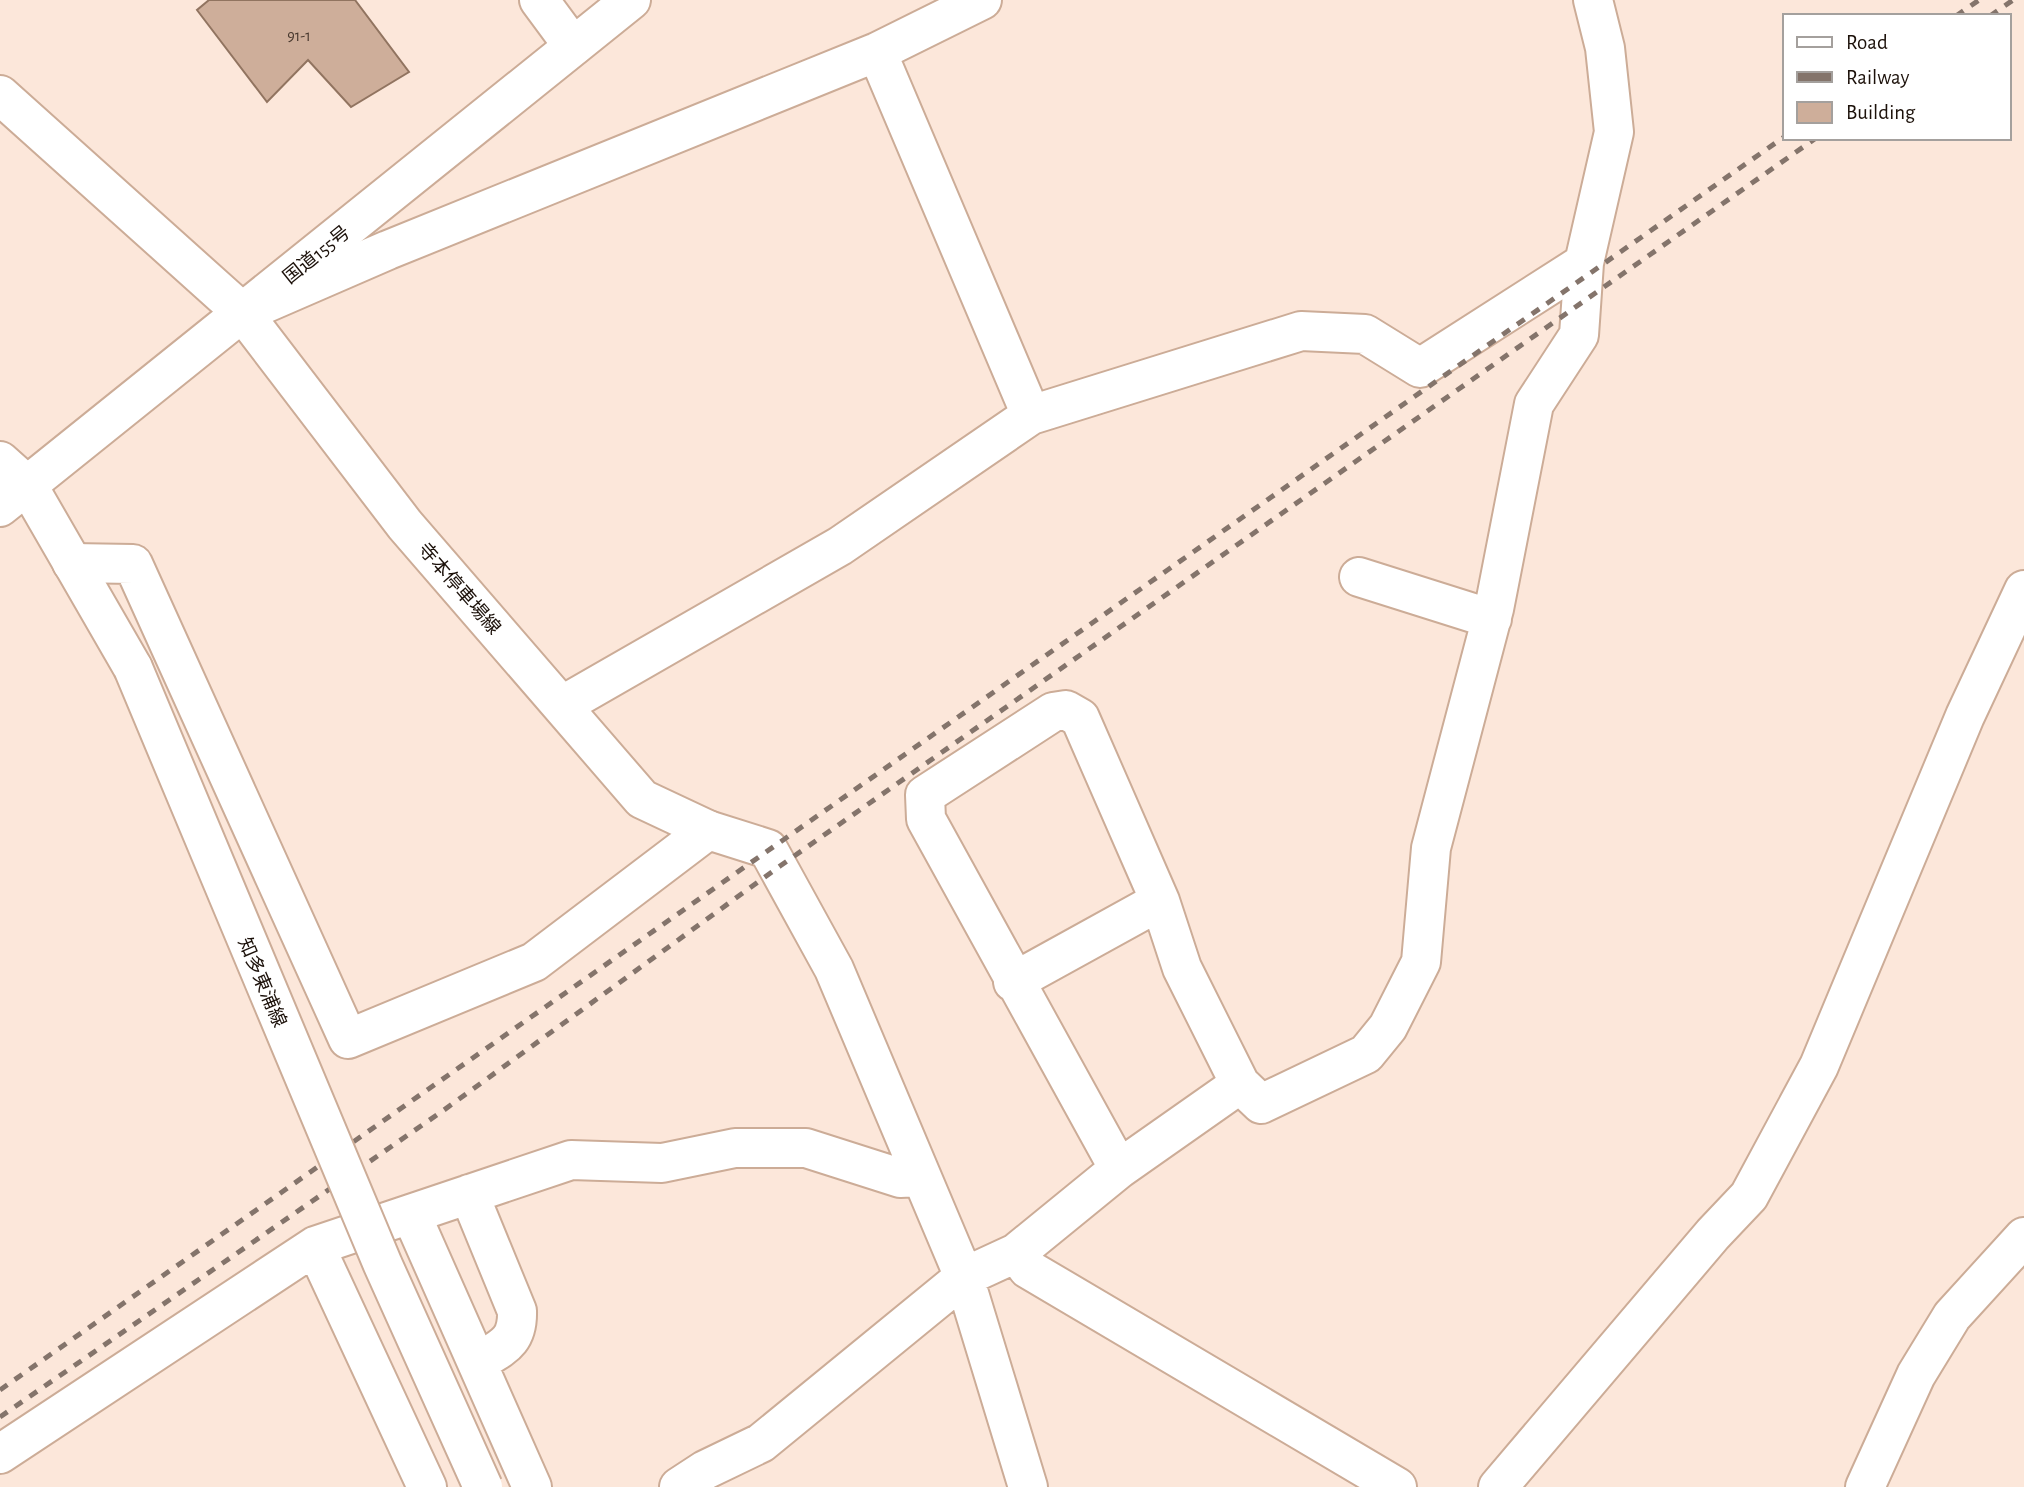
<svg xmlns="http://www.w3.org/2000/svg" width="2024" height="1487" font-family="'Alegreya Sans','Noto Sans JP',sans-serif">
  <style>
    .building { fill: #ceae9a; stroke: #917460; stroke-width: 2 }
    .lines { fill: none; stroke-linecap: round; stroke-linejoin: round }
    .street-casing { stroke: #ccac97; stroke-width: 42 }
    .secondary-casing { stroke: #ccac97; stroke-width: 42 }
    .primary-casing { stroke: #ccac97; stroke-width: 42 }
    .highway-casing { stroke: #ccac97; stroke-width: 42 }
    .street { stroke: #fff; stroke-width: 38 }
    .secondary { stroke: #fff; stroke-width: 38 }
    .primary { stroke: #fff; stroke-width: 38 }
    .highway { stroke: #fff; stroke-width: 38 }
    .rail { stroke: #84746b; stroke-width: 5; stroke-dasharray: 9 9; stroke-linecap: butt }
    .primary-bridge-casing { stroke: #ccac97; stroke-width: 42; stroke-linecap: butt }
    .primary-bridge { stroke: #fff; stroke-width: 38 }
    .labels { text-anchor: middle; stroke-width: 5; stroke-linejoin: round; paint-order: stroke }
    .number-label { font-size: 16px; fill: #48382e }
    .street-label { font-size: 19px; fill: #1c110a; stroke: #fff }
  </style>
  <rect width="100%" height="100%" fill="#fce7da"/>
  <!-- building -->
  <path class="building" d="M209 0H355L409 72 351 107 308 60 267 102 197 10Z"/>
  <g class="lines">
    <defs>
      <path id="street" d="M539 0 573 46
        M877 52 1031 415
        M0 95 243 313 388 250 877 52 982 0
        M72 563 133 564 348 1039 534 962 708 830 768 849 834 969 964 1277 1028 1487
        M1359 577 1492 619
        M563 705 840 546 1031 415 1301 331 1365 334 1420 368 1584 263
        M1013 982 1160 901
        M1119 1169 926 819 925 795 1053 712 1066 710 1080 718 1160 901 1182 968 1240 1084
        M469 1194 517 1311C518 1343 502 1347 477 1363
        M411 1214 532 1487
        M315 1246 571 1160 662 1163 735 1148H806L900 1178 921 1177
        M1016 1253 1028 1269 1397 1487
        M0 1454 315 1246 427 1487
        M679 1487 705 1470 761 1443 964 1277 1016 1253 1119 1169 1240 1084 1261 1104 1366 1054 1388 1027 1421 962 1431 848 1494 609 1534 404 1579 335 1584 263 1614 132 1605 48 1593 0
        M1498 1487 1713 1234 1749 1196 1819 1066 1965 716 2024 590
        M1865 1487 1916 1375 1952 1316 2024 1237"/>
      <path id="secondary" d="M243 313 405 525 642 799 708 830
        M0 461 28 486"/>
      <path id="primary" d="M28 486 133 668"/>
      <path id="highway" d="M0 507 631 0"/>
    </defs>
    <!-- street casing -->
    <use href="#street" class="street-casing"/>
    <!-- secondary casing -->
    <use href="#secondary" class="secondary-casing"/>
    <!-- primary casing -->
    <use href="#primary" class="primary-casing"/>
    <!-- highway casing -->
    <use href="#highway" class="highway-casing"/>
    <!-- street -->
    <use href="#street" class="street"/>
    <!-- secondary -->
    <use href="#secondary" class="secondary"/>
    <!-- primary -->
    <use href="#primary" class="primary"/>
    <!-- highway -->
    <use href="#highway" class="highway"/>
    <!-- rail -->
    <path class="rail" d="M1956 16 1979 0
      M1990 16 2013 0
      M0 1390 1784 137
      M0 1417 444 1110 780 866 1816 138"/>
    <defs>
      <path id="primary-bridge" d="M133 668 383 1265 483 1487"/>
    </defs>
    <!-- primary-bridge casing -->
    <use href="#primary-bridge" class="primary-bridge-casing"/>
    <!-- primary-bridge -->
    <use href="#primary-bridge" class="primary-bridge"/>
  </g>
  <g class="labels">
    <!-- number labels -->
    <g class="number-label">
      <text x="299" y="41">91-1</text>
    </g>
    <!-- street labels -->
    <g class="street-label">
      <text transform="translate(316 254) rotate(-39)" y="7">国道155号</text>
      <text transform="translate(460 588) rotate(49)" y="7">寺本停車場線</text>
      <text transform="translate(263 982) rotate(67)" y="7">知多東浦線</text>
    </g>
  </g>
  <!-- legend -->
  <rect x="1783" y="14" width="228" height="126" fill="#ffffff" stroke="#a4a09d" stroke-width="2"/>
  <rect x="1797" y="37" width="35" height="10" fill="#ffffff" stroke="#a4a09d" stroke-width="2"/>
  <text x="1846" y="49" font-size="21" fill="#1c110a">Road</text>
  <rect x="1797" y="72" width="35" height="10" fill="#84746b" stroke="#a4a09d" stroke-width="2"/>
  <text x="1846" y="84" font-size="21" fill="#1c110a">Railway</text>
  <rect x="1797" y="102" width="35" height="21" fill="#ceae9a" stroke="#a4a09d" stroke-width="2"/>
  <text x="1846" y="119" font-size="21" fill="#1c110a">Building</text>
</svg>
